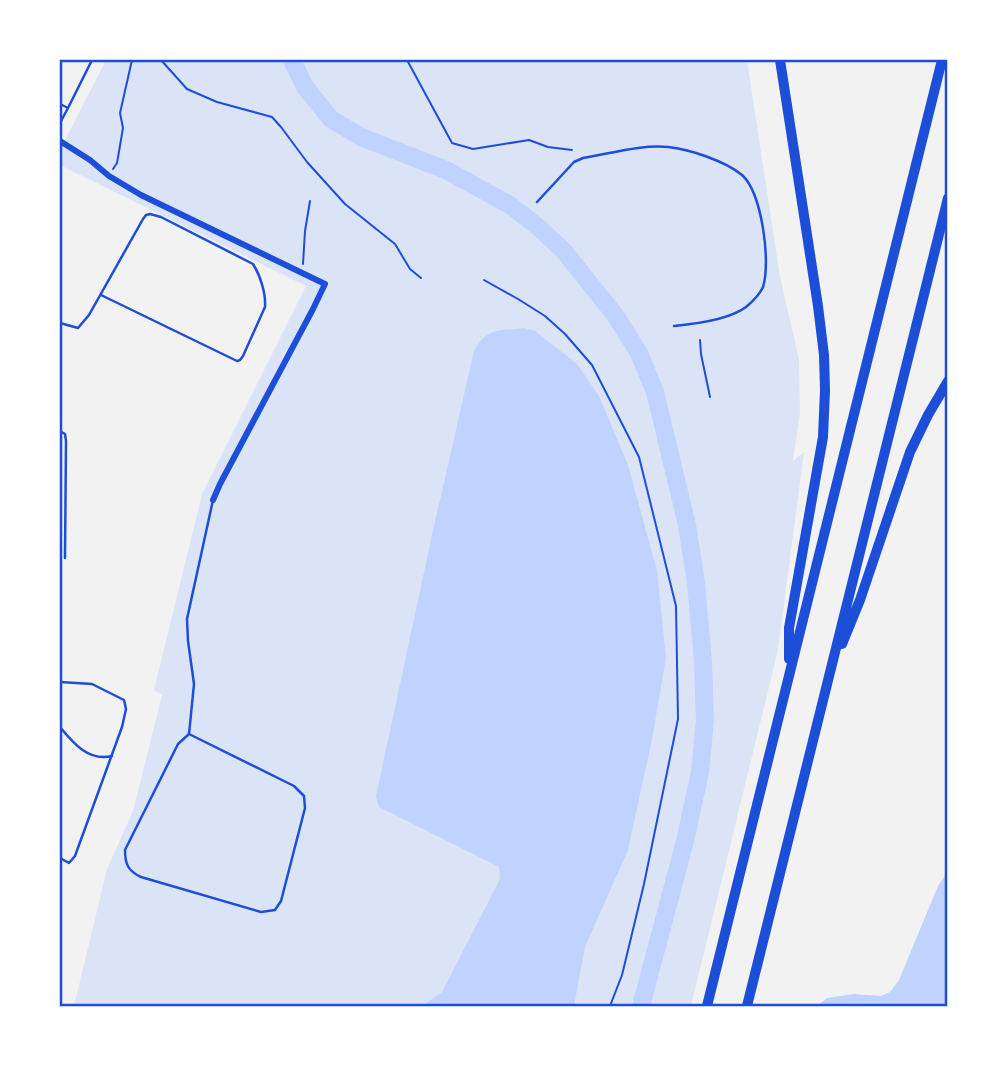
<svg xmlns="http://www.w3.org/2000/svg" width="1007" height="1066" font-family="'Public Sans',sans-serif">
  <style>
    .green { fill: #dbe4f7 }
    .water { fill: #bfd3fe }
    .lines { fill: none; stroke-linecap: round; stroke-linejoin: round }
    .river { stroke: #bfd3fe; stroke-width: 18 }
    .path { stroke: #1d4ed8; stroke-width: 2 }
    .service { stroke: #1d4ed8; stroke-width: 2.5 }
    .minor { stroke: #1d4ed8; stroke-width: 6 }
    .motorway { stroke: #1d4ed8; stroke-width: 10 }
    .neatline { fill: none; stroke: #1d4ed8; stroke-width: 2.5 }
  </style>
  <rect width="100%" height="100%" fill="#f2f2f2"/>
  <!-- green -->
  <path class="green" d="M106 60H747L780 277 799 359 800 412 793 461 804 452 778 650 691 1006H74L107 869 133 811 162 695 154 690 202 494 306 286 60 165V150Z"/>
  <!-- water -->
  <path class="water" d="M524 328 535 331 577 364 599 396 628 465 657 571 666 658 652 739 628 850 585 947 574 1006H411L425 1004 442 992 500 879 499 867 379 807 376 796 432 535 474 351C488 327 498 331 524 328Z
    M947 873V1006H817L827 998 854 994 881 996 890 992 899 980 938 886Z"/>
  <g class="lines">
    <!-- river -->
    <path class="river" d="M292 60 305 87 331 119 361 137 446 170 510 205 538 227 563 250 615 315 639 353 655 392 687 525 696 583 703 662 705 720 700 772 685 841 641 1006"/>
    <!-- path -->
    <path class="path" d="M161 60 187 89 217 102 272 117 281 127 307 162 345 204 395 244 410 269 421 278
      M407 60 452 143 473 149 529 140 548 147 572 150
      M113 169 117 163 123 128 120 113 132 60
      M303 264 305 231 310 201
      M484 280 518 299 545 316 565 334 592 365 639 457 676 606 678 719 644 884 622 975 610 1006
      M700 340 701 354 710 397"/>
    <!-- service -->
    <path class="service" d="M60 104 68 108 60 123
      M68 108 92 60
      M537 202 574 162 583 158C609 154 642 144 668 147 689 149 725 161 742 175 762 193 771 262 763 287 760 294 752 302 746 307 729 320 695 324 674 326
      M60 323 78 328 89 315 143 219 146 215 150 214 161 217 253 264C260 275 266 293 265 307L243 356 240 360 237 361 101 295
      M60 431 65 434 66 441 65 558
      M60 682 92 684 124 700 126 709 122 727 75 856 69 863 60 858
      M60 689V702
      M60 727C73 743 89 762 112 756
      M189 734 294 786 304 796 305 808 281 901 275 910 261 912 141 877C128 871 125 864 125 850L178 744 189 734 194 684 188 641 187 619 213 500
      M948 771V776"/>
    <!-- minor -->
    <path class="minor" d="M60 141 90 160 109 176 141 195 325 284 313 309 220 484 213 500"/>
    <!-- motorway -->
    <path class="motorway" d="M780 60 818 306 824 355 825 390 823 437 789 628V659
      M842 644 860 600 910 452 928 415 948 381
      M707 1006 942 60
      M747 1006 948 198"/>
  </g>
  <!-- border -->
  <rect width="1007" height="1066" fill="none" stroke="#ffffff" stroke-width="122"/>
  <rect x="61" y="61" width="885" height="944" class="neatline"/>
</svg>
